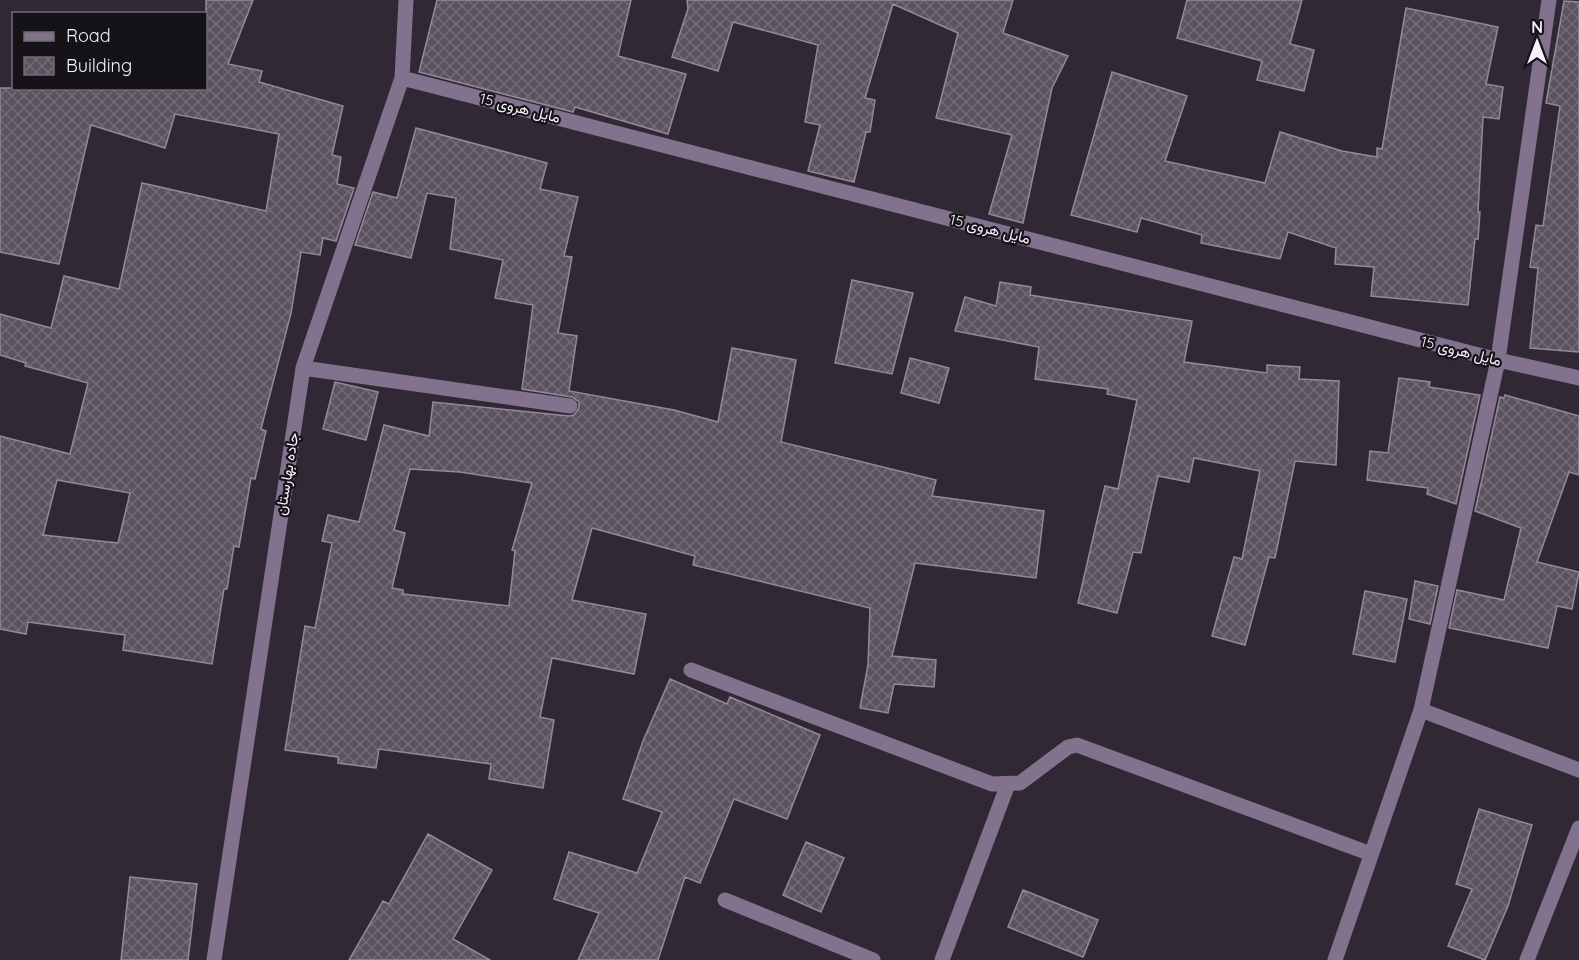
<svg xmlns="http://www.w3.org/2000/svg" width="1579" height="960" font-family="Quicksand,Vazirmatn,sans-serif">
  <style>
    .building { fill: url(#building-cross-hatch); stroke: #938a99; stroke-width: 1.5; fill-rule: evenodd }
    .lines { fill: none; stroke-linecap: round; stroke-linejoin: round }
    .minor { stroke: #83728e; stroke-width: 15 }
    .labels { text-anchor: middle; stroke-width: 4.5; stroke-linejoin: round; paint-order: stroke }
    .street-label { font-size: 15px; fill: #f7f2fa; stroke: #161318 }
  </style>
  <defs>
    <pattern id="building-cross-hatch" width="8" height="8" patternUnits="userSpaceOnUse" patternTransform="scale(1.5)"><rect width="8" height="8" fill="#5b5360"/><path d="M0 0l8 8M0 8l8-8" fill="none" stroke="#736c78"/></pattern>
  </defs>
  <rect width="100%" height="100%" fill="#302935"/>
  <!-- building -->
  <path class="building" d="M206 0H253L228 64 262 71 259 82 343 106 332 155 341 157 337 184 354 188 336 241 323 238 320 255 301 252 291 313 261 429 266 431 255 479 251 478 239 547 234 546 227 589H224L212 664 123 650 125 635 28 622 26 634 0 629V436L70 454 88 383 25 366 26 363 0 355V314L51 328 64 276 119 289 142 183 266 211 279 134 175 114 165 148 91 125 59 264 0 252V88H206ZM57 480 130 493 118 543 43 535Z
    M437 0H631L618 56 686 74 668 134 575 107 573 112 419 72Z
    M687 0H1013L1003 33 1068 56 1052 88 1023 223 989 214 1012 135 936 118 958 33 893 4 865 98 875 100 870 132H866L854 182 808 171 820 125 805 122 818 45 733 22 718 71 672 57 688 9Z
    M1187 0H1302L1290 44 1314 50 1304 91 1257 80 1262 61 1177 38Z
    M1564 1 1579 2V352L1530 348 1538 268 1530 267 1536 225 1543 226 1560 106 1546 103Z
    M1406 8 1498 27 1486 84 1503 87 1499 119 1483 117 1478 212H1480L1478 239H1475L1468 305 1371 296 1374 267 1335 264 1336 248 1288 232 1280 259 1201 243 1202 235 1141 218 1137 232 1071 215 1112 72 1187 96 1165 161 1265 183 1280 132 1342 151 1377 157V148L1382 149Z
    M416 128 547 163 540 189 578 197 564 256 572 257 558 333 577 336 569 391 674 410 718 422 732 348 796 360 781 442 936 480 932 496 1044 511 1036 578 915 563 892 656 936 660 934 687 894 684 888 713 860 708 868 665 870 608 693 565 695 556 592 528 572 600 646 614 634 674 552 658 540 717 554 720 543 788 489 779 491 764 379 749 376 768 338 763V757L285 750 305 626 315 628 332 543 322 541 328 515 359 522 384 425 429 436 433 402 569 416 574 415 579 408V402L572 397 522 389 533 305 495 298 503 260 450 249 456 198 427 193 411 258 355 245 373 192 397 198ZM410 469 460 472 532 483 512 550 515 551 509 606 403 594V590L392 588 405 533 394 530Z
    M852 280 913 293 892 374 835 363Z
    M1000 282 1031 287 1030 295 1192 321 1184 362 1267 373V365L1300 367 1299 379 1339 381 1336 465 1295 461 1275 558 1269 557 1245 645 1212 636 1234 557 1242 559 1260 471 1194 458 1189 482 1158 476 1141 553 1133 552 1117 613 1078 603 1105 486 1118 489 1137 400 1107 394 1108 389 1035 379 1039 347 955 331 965 297 996 306Z
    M910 358 949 368 939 403 901 393Z
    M1399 378 1430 382 1429 387 1480 395 1456 504 1427 494 1428 488 1367 480 1370 451 1388 453Z
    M335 382 378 392 366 440 323 429Z
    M1505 395 1579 416V475L1569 472 1537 562 1579 572 1572 609 1557 606 1548 648 1449 628 1457 590 1504 600 1521 528 1475 511 1500 397 1504 398Z
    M1415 581 1438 586 1430 624 1409 619Z
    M1365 591 1407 599 1395 662 1353 654Z
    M670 679 727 704 730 697 820 735 787 819 734 799 700 883 685 877 658 960H578L599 913 554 899 569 852 637 873 662 812 623 799 643 741Z
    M1479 809 1532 825 1508 906 1485 960 1448 946 1472 889 1456 884Z
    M428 834 492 870 453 939 490 960H349L383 901 389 904Z
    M806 842 844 858 821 912 783 895Z
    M130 877 197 884 188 960H121Z
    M1023 890 1098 920 1083 957 1008 927Z"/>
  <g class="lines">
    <!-- minor -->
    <path class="minor" d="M402 78 1498 360 1579 378
      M303 368 570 406
      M691 670 992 784 1020 783 1068 747 1077 745 1371 854
      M1421 710 1579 770
      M725 900 873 960
      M214 960 303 368 402 78 406 0
      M942 960 1008 784
      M1335 960 1421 710 1498 360 1549 0
      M1527 960 1579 828"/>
  </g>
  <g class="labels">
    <!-- street labels -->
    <g class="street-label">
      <text transform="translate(520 108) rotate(14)" y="5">مایل هروی 15</text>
      <text transform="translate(990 229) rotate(14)" y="5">مایل هروی 15</text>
      <text transform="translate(1461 351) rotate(14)" y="5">مایل هروی 15</text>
      <text transform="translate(287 474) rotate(-81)" y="5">جاده بهارستان</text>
    </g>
  </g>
  <!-- legend -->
  <rect x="12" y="12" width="195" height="78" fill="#161318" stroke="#706c72" stroke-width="1.5"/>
  <rect x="24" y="32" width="30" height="9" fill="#83728e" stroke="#706c72" stroke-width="1.5"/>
  <text x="66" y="42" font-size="18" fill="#f7f2fa">Road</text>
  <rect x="24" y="57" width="30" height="18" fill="url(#building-cross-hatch)" stroke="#706c72" stroke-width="1.5"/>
  <text x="66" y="72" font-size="18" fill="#f7f2fa">Building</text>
  <!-- north arrow -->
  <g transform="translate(1537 42)" stroke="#161318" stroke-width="4.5" paint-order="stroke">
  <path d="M0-4.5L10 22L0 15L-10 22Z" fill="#f7f2fa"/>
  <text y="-9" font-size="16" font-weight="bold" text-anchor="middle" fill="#f7f2fa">N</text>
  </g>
</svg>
